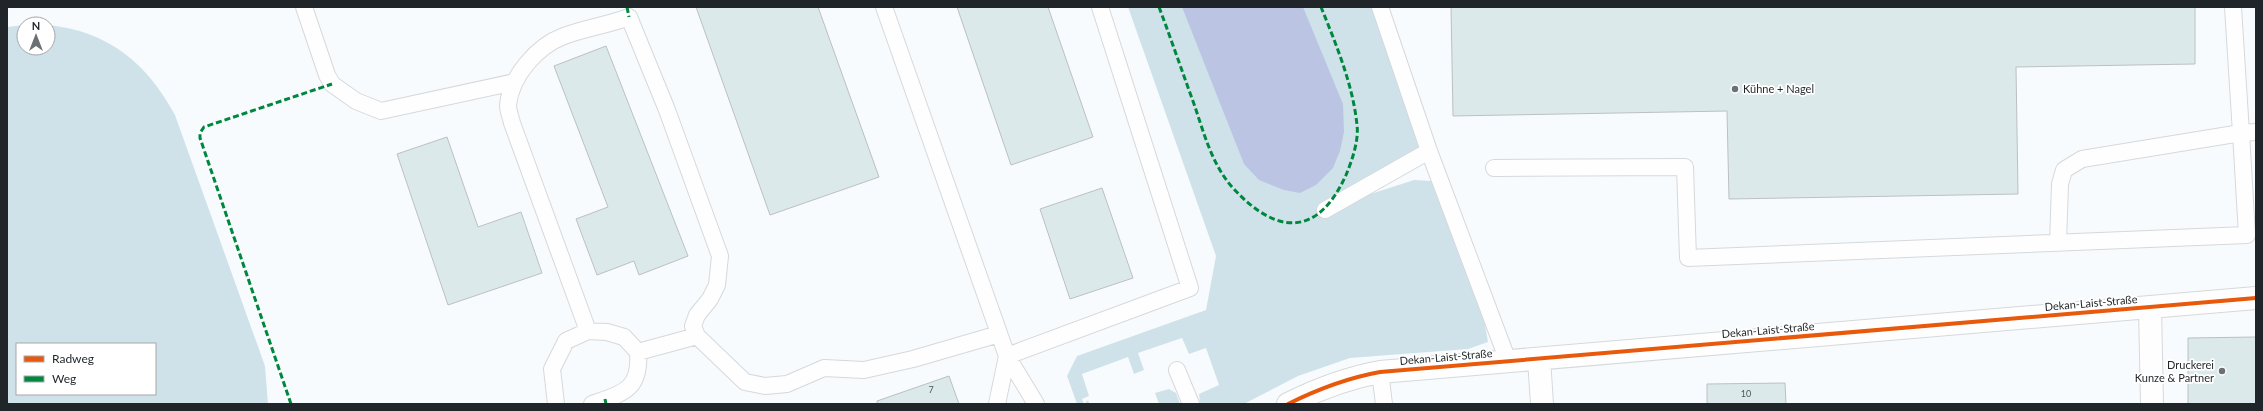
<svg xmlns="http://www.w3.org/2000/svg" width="2263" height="411" font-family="Lato,sans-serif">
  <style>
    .green { fill: #cfe2ea; fill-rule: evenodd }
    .water { fill: #bcc4e3 }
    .building { fill: #dbe9ea; stroke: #bcc0c2 }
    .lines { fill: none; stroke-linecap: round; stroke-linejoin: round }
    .lane-casing { stroke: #d5d9db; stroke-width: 18 }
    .street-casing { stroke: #d5d9db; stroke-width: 24 }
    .path { stroke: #dcddde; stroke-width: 2.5; stroke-dasharray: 3 2; stroke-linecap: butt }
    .lane { stroke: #fefeff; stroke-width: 16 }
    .street { stroke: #fefeff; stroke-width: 22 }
    .quiet { stroke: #00873e; stroke-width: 3; stroke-dasharray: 6 3; stroke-linecap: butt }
    .cycleway-casing { stroke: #fff; stroke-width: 6 }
    .cycleway { stroke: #e8590c; stroke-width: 4 }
    .poi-dot { fill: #6b7073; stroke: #fff; stroke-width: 1.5 }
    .labels { text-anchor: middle; stroke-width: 3.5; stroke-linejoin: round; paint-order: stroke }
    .number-label { font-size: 9px; fill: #4e5658 }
    .poi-label { font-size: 11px; fill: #1f2528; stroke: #fff; text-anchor: start }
    .street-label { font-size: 11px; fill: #1f2528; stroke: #fff }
  </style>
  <rect width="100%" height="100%" fill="#f8fbfd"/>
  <!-- green -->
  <path class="green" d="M1128 7H1376L1419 131V150L1352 200 1414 180 1433 181 1482 307 1488 342 1468 349 1350 358 1298 376 1244 404H1200L1199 394 1219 385 1206 348 1189 354 1182 338 1138 353 1144 370 1134 374 1128 357 1082 374 1089 396 1082 399 1084 404H1077L1067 376 1077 356 1206 310 1216 256Z
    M24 25V48H48V25C108 31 147 63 175 115L265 366 268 404H7V27ZM17 344H155V394H17Z
    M1169 389 1176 393 1180 404H1159L1155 393Z"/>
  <!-- water -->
  <path class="water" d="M1182 7H1303L1343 104 1344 132 1340 151 1333 168 1316 185 1300 193 1284 190 1259 180 1244 164Z"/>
  <!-- building -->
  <path class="building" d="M696 7H818L879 177 770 215Z
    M957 7H1048L1093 137 1011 165Z
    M1451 7H2195V64L2016 67 2018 194 1729 199 1727 111 1453 116Z
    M606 46 688 256 639 275 634 261 597 275 576 219 608 207 554 66Z
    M447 137 478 227 521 212 542 273 448 305 397 154Z
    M1102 188 1133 278 1070 299 1040 209Z
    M2256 337V404H2188V338Z
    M949 376 959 404H877V401Z
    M1785 383 1786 404H1707V384Z"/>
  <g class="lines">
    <defs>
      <path id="lane" d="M304 7 327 75 332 84 356 101 381 111 515 82
        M884 7 1007 356 997 404
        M1380 7 1429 151 1508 361
        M2233 7 2241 133 2256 132
        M1494 168 1685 167 1688 258 2247 235 2241 133 2082 159 2064 170 2060 184 2058 243
        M1325 210 1429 151
        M588 331 512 123C511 118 508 111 508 105 511 76 537 46 564 36 585 28 608 25 629 17L667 110 720 256 717 285 710 299 697 315 693 326 697 336 745 382 765 386 787 384 824 368 864 370 913 359 999 334
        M638 352 697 336
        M1177 370 1191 404
        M1380 372 1384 404
        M556 404 552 369 566 341 588 331 607 332 624 337 638 352C641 390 623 393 592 404
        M1036 404 1007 356 1190 288 1100 7"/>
      <path id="street" d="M2150 307 2152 404
        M1539 359 1542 404
        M1288 404C1318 389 1347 378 1380 372L2256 298"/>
    </defs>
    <!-- lane casing -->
    <use href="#lane" class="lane-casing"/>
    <!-- street casing -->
    <use href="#street" class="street-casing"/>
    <!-- path -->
    <path class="path" d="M1087 401 1088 404"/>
    <!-- lane -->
    <use href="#lane" class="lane"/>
    <!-- street -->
    <use href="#street" class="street"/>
    <!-- quiet -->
    <path class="quiet" d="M627 7 629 17
      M1159 7C1171 39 1182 71 1194 104 1204 133 1212 165 1233 188 1277 236 1318 237 1346 175 1352 161 1359 140 1357 125 1353 85 1336 44 1321 7
      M605 399 606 404
      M291 404 200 138V133L204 127 332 84"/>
    <defs>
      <path id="cycleway" d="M1288 404C1318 389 1347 378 1380 372L2256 298"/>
    </defs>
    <!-- cycleway casing -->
    <use href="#cycleway" class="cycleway-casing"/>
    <!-- cycleway -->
    <use href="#cycleway" class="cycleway"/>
  </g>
  <!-- markers -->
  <g class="poi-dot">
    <circle cx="1735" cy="89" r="4"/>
    <circle cx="2222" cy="371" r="4"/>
  </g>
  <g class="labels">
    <!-- number labels -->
    <g class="number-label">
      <text x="931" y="393">7</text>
      <text x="1746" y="397">10</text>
    </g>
    <!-- poi labels -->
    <g class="poi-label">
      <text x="1743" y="93">Kühne + Nagel</text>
      <text x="2214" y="369" text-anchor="end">Druckerei<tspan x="2214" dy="13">Kunze &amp; Partner</tspan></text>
    </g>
    <!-- street labels -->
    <g class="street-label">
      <text transform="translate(2091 303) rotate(-5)" y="4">Dekan-Laist-Straße</text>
      <text transform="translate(1768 330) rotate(-5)" y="4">Dekan-Laist-Straße</text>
      <text transform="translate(1446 357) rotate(-5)" y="4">Dekan-Laist-Straße</text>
    </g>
  </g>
  <!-- border -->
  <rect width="2263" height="411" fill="none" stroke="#1f2528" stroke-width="16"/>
  <!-- legend -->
  <rect x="16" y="343" width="140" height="52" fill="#ffffff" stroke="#a5a8a9"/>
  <rect x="24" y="356" width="20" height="6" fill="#e8590c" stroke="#a5a8a9"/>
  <text x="52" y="363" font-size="12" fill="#1f2528">Radweg</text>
  <rect x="24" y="376" width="20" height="6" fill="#00873e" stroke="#a5a8a9"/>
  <text x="52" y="383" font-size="12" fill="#1f2528">Weg</text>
  <!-- north arrow -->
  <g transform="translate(36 36)"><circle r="19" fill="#ffffff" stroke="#a5a8a9"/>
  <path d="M0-3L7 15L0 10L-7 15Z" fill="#6b7073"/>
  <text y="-6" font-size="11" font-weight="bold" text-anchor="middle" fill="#1f2528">N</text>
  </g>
</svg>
